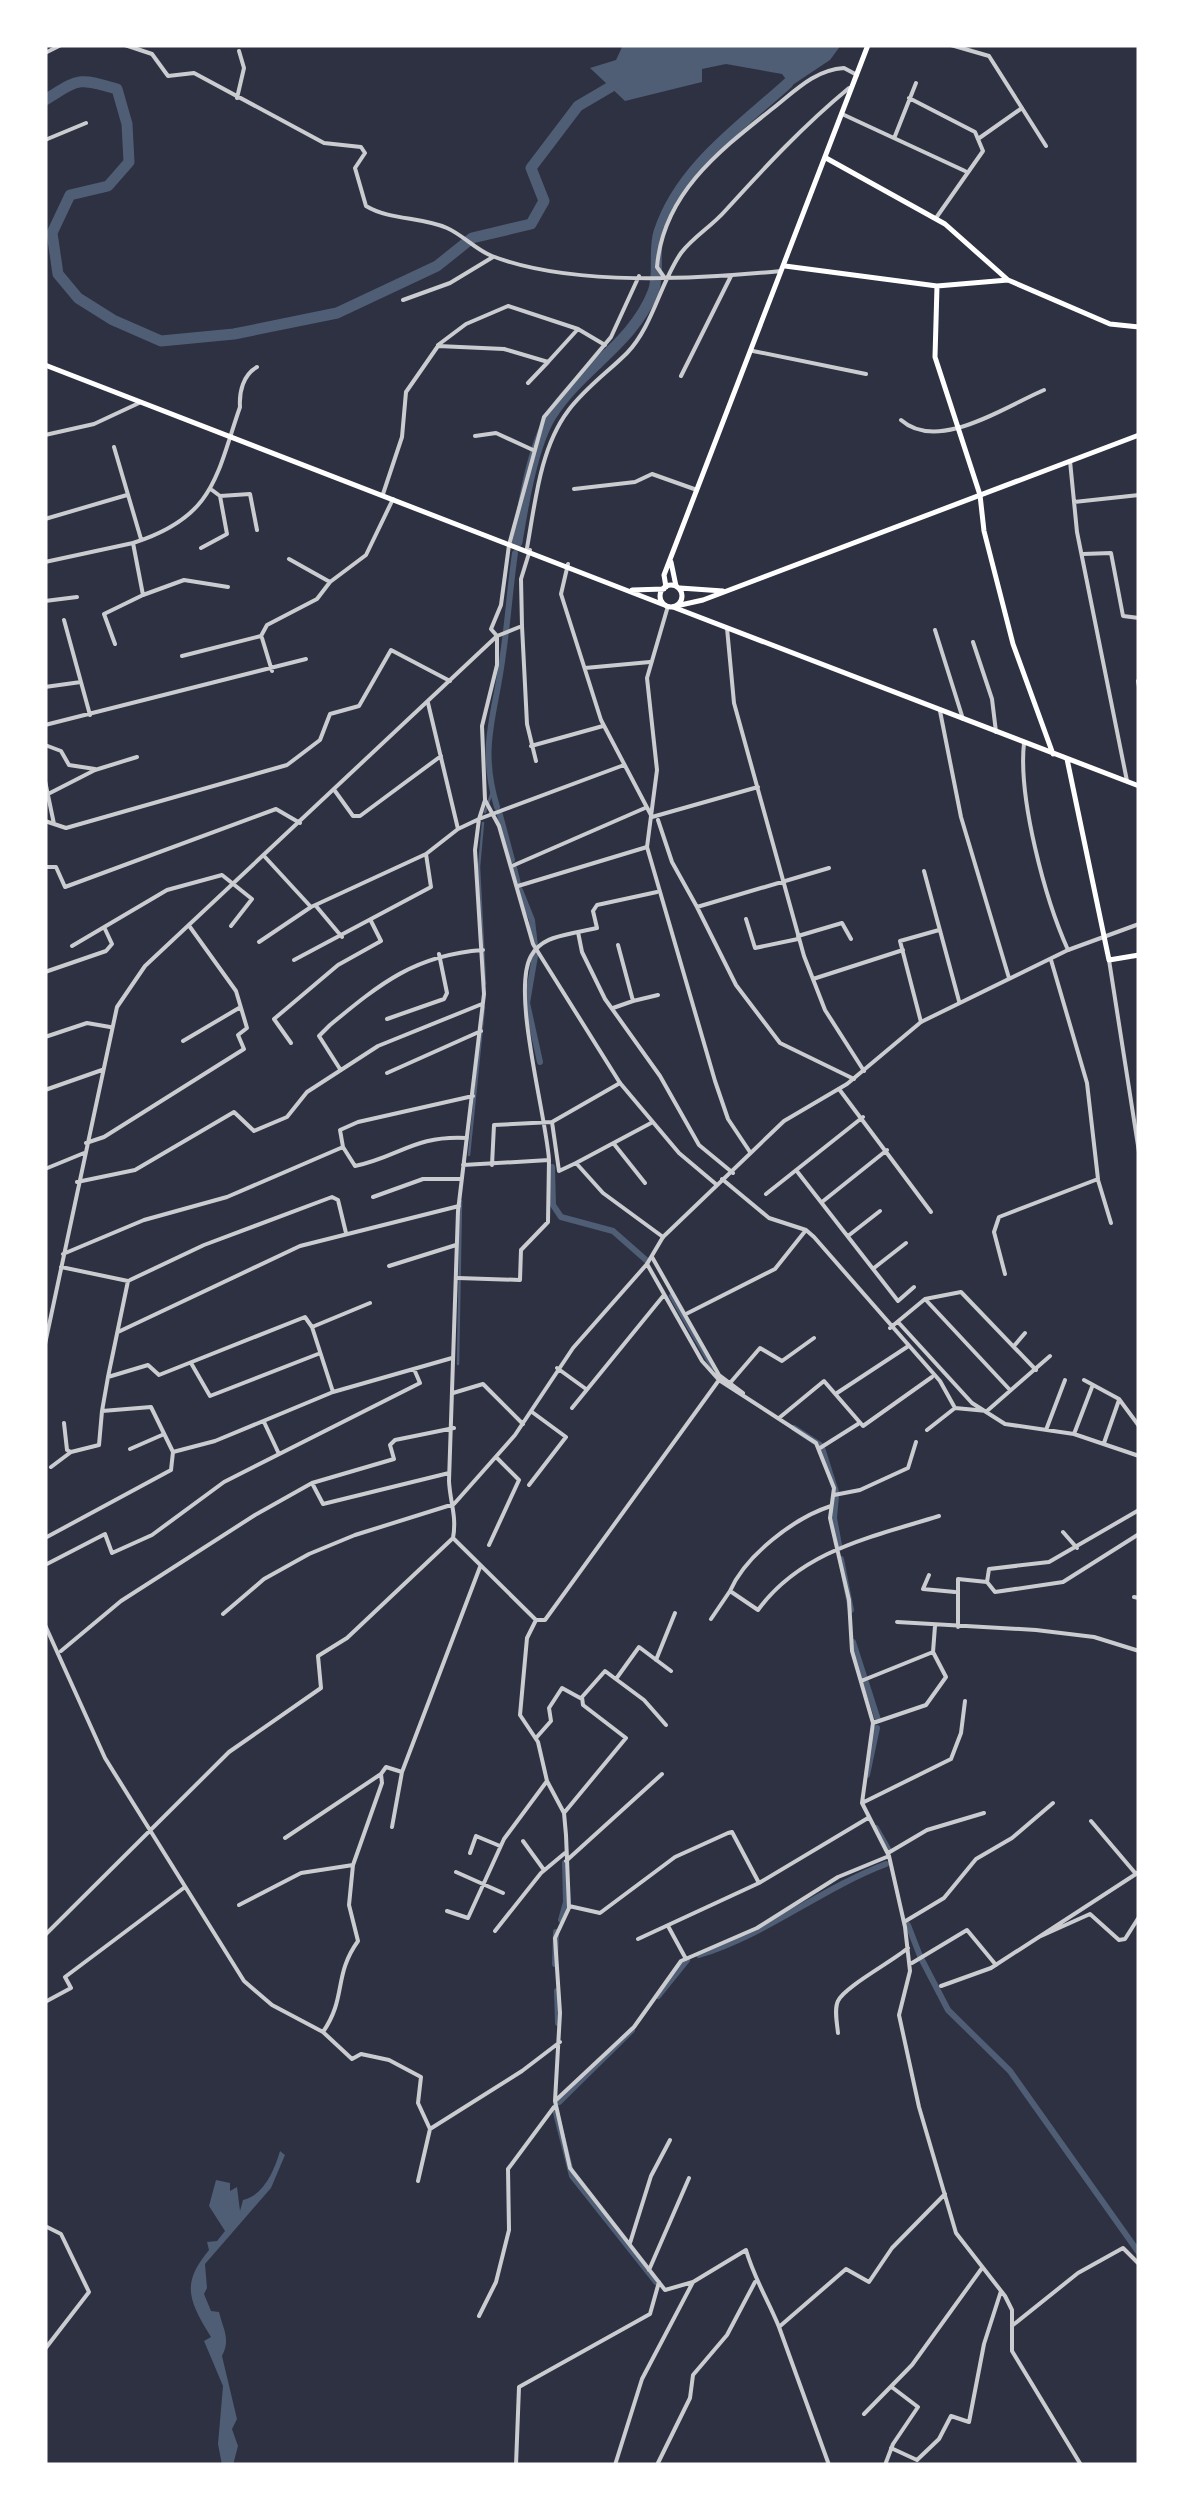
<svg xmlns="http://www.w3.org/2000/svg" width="1184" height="2510" font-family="'Source Sans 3',sans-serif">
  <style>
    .water { fill: #4f5d75 }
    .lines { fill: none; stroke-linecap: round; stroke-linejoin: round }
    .stream { stroke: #4f5d75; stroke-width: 2.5 }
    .canal { stroke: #4f5d75; stroke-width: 6 }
    .river { stroke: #4f5d75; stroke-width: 11 }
    .minor { stroke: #caccd0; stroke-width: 4 }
    .tertiary { stroke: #caccd0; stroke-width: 4 }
    .secondary { stroke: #fff; stroke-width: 5 }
    .primary { stroke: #fff; stroke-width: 5 }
    .trunk { stroke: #fff; stroke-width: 5 }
  </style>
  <rect width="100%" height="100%" fill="#2d3142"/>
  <!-- water -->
  <path class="water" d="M623 45H841L830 60 791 86 782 74 726 64 702 69V82L625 101 590 68 616 60Z
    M280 2151 285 2155 271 2188 205 2264 207 2288 204 2294 211 2311 219 2312C223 2329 231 2339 222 2356L237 2419 232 2429 238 2446 233 2465H222L218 2444 223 2386 204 2341 211 2337C187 2298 182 2283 209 2250L207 2242 217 2241 225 2231 209 2206 216 2180 230 2183V2191L237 2187 240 2211 243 2200C264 2195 274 2171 280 2151Z"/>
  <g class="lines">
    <!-- stream -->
    <path class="stream" d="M485 812 492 792
      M483 823 479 867 485 984
      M469 1155 484 1007
      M458 1364 461 1201"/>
    <!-- canal -->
    <path class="canal" d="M497 807C478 745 496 714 503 654 508 621 510 587 515 553
      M500 815 512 860
      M514 868 518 884
      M520 890 532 920 535 946
      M535 956 527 1003 540 1062
      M552 1167 553 1205 561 1217 613 1231 646 1260
      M672 1296 713 1367
      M794 1428 820 1445
      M822 1448 836 1492
      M836 1496 834 1518 839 1545
      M841 1559 851 1610
      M853 1642 878 1720
      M867 1775 877 1728
      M876 1828 888 1849
      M561 1920 566 1902 565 1863
      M908 1925 920 1956
      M699 1955C766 1935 820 1889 886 1864
      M922 1960 948 2010 1010 2071 1139 2253
      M555 1964 556 1932
      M557 1991 558 2023
      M658 1996 687 1960
      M559 2102 632 2030
      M555 2109 572 2176 656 2282"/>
    <!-- river -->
    <path class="river" d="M45 100C79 79 77 77 117 89L127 124 129 162 108 186 70 195 52 233 58 274 78 298 113 320 161 341 234 334 337 313 437 266 472 238 531 224 544 201 531 168 578 106 624 79
      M517 542C523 506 532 447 551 416 579 370 633 344 653 292 660 275 653 251 659 232 680 167 741 126 788 83"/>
    <!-- minor -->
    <path class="minor" d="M125 45 152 54 168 76 194 73 324 143 361 147 365 153 355 168 366 206C389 220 422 217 447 228 463 235 476 250 492 256 572 287 697 279 781 271
      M951 45 989 56 1046 146
      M45 53 61 45
      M237 98 244 68 239 51
      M909 98 975 132 983 151 936 218
      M842 114 965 171
      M895 136 916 83
      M978 139 1022 108
      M45 140 86 123
      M664 277 657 267C663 194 719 151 772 109 795 91 814 70 844 68L857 75
      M403 300 450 283 493 257
      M438 345 466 324 508 306 578 329
      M753 351 866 374
      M681 376 731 276
      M528 383 548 362
      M901 420C938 453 1006 406 1044 390
      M45 435 94 424 139 403
      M475 436 496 433 533 450
      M114 447 141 539
      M1070 461 1077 532 1127 781
      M574 489 635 482 652 474 697 490
      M383 494 402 437 406 392 438 346 504 349 548 362 578 329 605 345
      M220 496 250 494 257 530
      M1074 502 1139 495
      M45 519 127 495
      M201 548 227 534 220 496 212 490
      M527 548C535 504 540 448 568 411 585 388 608 372 627 353 653 326 660 283 681 253 693 237 712 226 725 211 765 167 803 126 849 88
      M1083 554 1111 553 1123 616 1139 618
      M289 559 330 582
      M45 562 133 543
      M568 564 561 594 601 720 652 817 758 787
      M143 595 184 580 228 587
      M45 601 77 597
      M64 620 90 715
      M522 626 527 724 536 761
      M727 628 734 703 804 956 825 1010 864 1071
      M935 630 963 719
      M262 638 272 671
      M973 642 992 699 996 732
      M115 644 104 614 143 595 133 543C215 517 216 476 240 407 239 392 243 375 257 367
      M182 656 261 636 267 625 317 599 330 582 366 555 393 499
      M585 668 650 662
      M1138 681 1139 687
      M45 687 81 682
      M940 711 961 817 1009 978
      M45 725 306 659
      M1024 743C1018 798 1045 899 1068 950
      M45 745 61 751 69 765 95 769
      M531 746 603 726
      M45 781 54 824
      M335 791 353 816H360L441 756
      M50 793 95 770 137 757
      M658 820 672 862 697 907
      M45 821 66 828 287 765 320 740 330 714 359 706 391 650 450 681
      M458 829 479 819 485 800
      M265 857 311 907 426 854
      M512 866 645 808
      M45 867H56L65 887 276 809 300 823
      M829 868 697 907 736 985 780 1043 854 1079
      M924 871 959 1001
      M518 886 647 847
      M316 906 342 937
      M746 919 755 948 798 939
      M578 932 597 928 593 911 597 905 657 892
      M798 936 842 923 851 939
      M259 942 311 907
      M72 946 167 890 222 875 252 899 231 926
      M294 960 431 887 426 854 458 829 428 703
      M1109 960 1139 1152
      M45 972 106 951 112 944 105 929
      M813 979 903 950
      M633 1001 658 995
      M613 1008 633 1001 618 945
      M387 1019 444 999 447 993 439 954
      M921 1022 900 941 939 930
      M45 1037 87 1023 110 1027
      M183 1041 239 1008
      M291 1043 274 1019 338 965 381 941 371 921
      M340 1069 319 1036 330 1025C381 983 415 955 483 950
      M387 1073 481 1031
      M839 1089 931 1212
      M45 1090 102 1070
      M552 1122 559 1171 576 1163 603 1193 663 1237
      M86 1143 104 1137 244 1049 238 1035 247 1028 236 991 190 927
      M614 1144 645 1183
      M343 1147 340 1130 358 1122 473 1096
      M576 1163 651 1123
      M463 1165 549 1160C546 1114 511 992 531 956 541 938 560 936 578 932L582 952 605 999 660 1076 699 1145 733 1173
      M492 1165 494 1125 552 1122 620 1083
      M45 1169 84 1153
      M796 1170 898 1301 914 1287
      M722 1179 769 1218 806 1230 814 1237 940 1381 955 1408 987 1411 1050 1356
      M1098 1180 1111 1223
      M77 1182 135 1170 234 1112 254 1131 287 1117 307 1092 378 1046 482 1004
      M766 1194 863 1117
      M373 1197 423 1179H461
      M822 1202 887 1150
      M848 1236 880 1211
      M63 1254 144 1220 227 1197 343 1147 355 1166C399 1157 414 1135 467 1138
      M652 1257 719 1375 743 1393
      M389 1266 456 1245
      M61 1267 128 1281 108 1377 148 1365 159 1375 305 1317 312 1327 333 1392
      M874 1268 906 1243
      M1005 1274 994 1232 999 1217 1098 1179 1087 1083 1051 960
      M458 1278 520 1280 521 1250 548 1222 549 1160
      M130 1280 204 1245 332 1197 338 1200 346 1233
      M925 1299 1010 1390
      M686 1314 775 1269 806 1230
      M898 1322 972 1403 1005 1424 1074 1434 1139 1456
      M312 1327 370 1303
      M890 1328 925 1299 961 1292 1036 1370
      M118 1332 300 1246 459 1206
      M45 1344 117 1007 145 966 497 636 491 629 501 605 509 545 544 417 611 337 639 276
      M1014 1346 1025 1333
      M191 1363 210 1396 318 1354
      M557 1368 586 1389
      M719 1380 816 1443 834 1488 830 1518 849 1600 852 1651 873 1723 862 1803 889 1856 905 1927 910 1971 899 2015 919 2107 956 2233 1005 2296 1012 2310V2351L1081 2465
      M1084 1380 1119 1399 1139 1426
      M730 1383 760 1348 782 1361 814 1338
      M453 1393 483 1384 523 1424
      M837 1393 907 1347
      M572 1408 664 1295
      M779 1418 824 1381 863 1426 932 1377
      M264 1422 279 1454
      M64 1423 67 1450 71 1452
      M927 1430 955 1408
      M1046 1430 1065 1380
      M1074 1434 1092 1387
      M1104 1443 1119 1400
      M820 1448 858 1424
      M130 1449 162 1435
      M173 1452 215 1441 333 1392 452 1358
      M51 1467 71 1452 99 1445 102 1411
      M312 1483 323 1504 449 1473
      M529 1485 566 1437 532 1412
      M834 1495 860 1490 908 1468 916 1442
      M1063 1532 1077 1548
      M45 1538 171 1470 173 1452 151 1407 102 1411 108 1377
      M489 1545 519 1480 496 1457
      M45 1565 105 1534 112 1553 152 1535 224 1482 420 1383 414 1369
      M929 1575 923 1589 955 1592
      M987 1582 989 1569 1049 1562 1139 1510
      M730 1591C746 1555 794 1518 831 1506
      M1134 1597 1139 1598
      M223 1614 264 1579 309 1554 355 1535 454 1504 515 1435 573 1348 647 1264 702 1361 719 1380 545 1620H536L453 1538C457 1516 450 1502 449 1481L458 1211 484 994 475 850 479 819 624 765
      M711 1619 730 1591 758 1610C802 1550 872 1537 939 1516
      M536 1620 527 1638 520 1715 538 1742 547 1781 564 1813 566 1835 569 1908 555 1938 560 2013 555 2101 570 2168 665 2290 693 2282 746 2250C754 2278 768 2300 779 2327L846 2269 869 2282 892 2248 945 2194
      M897 1622 1036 1630 1094 1637 1139 1651
      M45 1625 105 1758 244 1981 272 2005 323 2032C347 1997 333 1976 358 1941L349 1905 353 1865
      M958 1627V1579L987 1582 995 1592 1063 1582 1139 1534
      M61 1651 121 1601 255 1515 312 1483 394 1459 390 1445 395 1440 454 1428
      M656 1660 675 1613
      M616 1679 639 1647 671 1671
      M861 1681 933 1652 935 1626
      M873 1723 926 1705 946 1677 933 1652
      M536 1738 551 1721 549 1708 562 1688 582 1699
      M862 1803 951 1759 961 1733 965 1701
      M564 1813 626 1738 583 1705 582 1697 605 1671 644 1700 666 1725
      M1091 1821 1136 1874
      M392 1827 402 1772 480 1567
      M285 1838 381 1774
      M523 1841 544 1870
      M470 1853 476 1836 500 1846
      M888 1853 927 1830 984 1813
      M566 1861 662 1774
      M456 1872 503 1893
      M239 1905 301 1873 353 1865 382 1783 381 1774 386 1767 402 1772
      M569 1906 600 1913 675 1857 728 1833 732 1832 759 1883
      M447 1911 468 1918 504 1839 547 1781
      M904 1922 944 1898 976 1859 1012 1838 1053 1803
      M668 1926 686 1959
      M495 1931 541 1873 565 1853
      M45 1935 229 1752 321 1688 318 1656 347 1638 453 1538
      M1041 1936 1090 1914 1119 1940 1125 1939 1139 1917
      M638 1939 759 1883 868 1818
      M912 1963 967 1930 996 1965
      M941 1986 991 1968 1139 1872
      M45 2002 71 1988 65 1977 185 1887
      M323 2032 352 2059 361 2054 389 2060 421 2077 418 2103 430 2129 522 2071 560 2042
      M838 2033C837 2023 834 2009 838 2001 844 1987 893 1961 908 1948
      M555 2101 634 2027 681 1961 757 1928 838 1877 889 1856
      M418 2181 430 2129
      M45 2226 61 2234 89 2292 45 2349
      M630 2243 651 2176 670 2140
      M649 2270 689 2178
      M479 2316 496 2282 509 2230 508 2169 554 2107
      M1013 2325 1078 2273 1123 2248 1139 2264
      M779 2327 829 2465
      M864 2414 912 2365 982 2268
      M891 2448 917 2460 939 2439 951 2416 969 2422 984 2344 1001 2291
      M516 2465 519 2387 650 2314 659 2282
      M615 2465 642 2379 693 2282
      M657 2465 690 2398 693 2375 727 2335 755 2282
      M885 2465 893 2444 918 2407 893 2388"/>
    <!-- tertiary -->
    <path class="tertiary" d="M530 550 521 579 522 626 497 636V665L482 726 485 800 499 826 533 944 620 1083 679 1153 717 1185
      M668 606 647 678 657 770 647 847 715 1081 728 1119 750 1152
      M647 1264 663 1237 784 1121 847 1084 921 1022 1068 950 1139 924"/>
    <!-- secondary -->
    <path class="secondary" d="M826 158 945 224 1008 280 1110 324 1139 327
      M785 266 937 286 1008 280
      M937 286 935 357 980 495 984 531 1013 644 1053 754
      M673 607 1139 786
      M1067 759 1109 960 1139 955"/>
    <!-- primary -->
    <path class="primary" d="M671 562 676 586
      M666 587 664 575 868 45"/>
    <!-- trunk -->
    <path class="trunk" d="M45 365 667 606
      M660 596a11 11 0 1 1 22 0a11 11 0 1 1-22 0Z
      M680 588 723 591
      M632 590 664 589
      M676 606 703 600 1139 435"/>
  </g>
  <!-- border -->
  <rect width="1184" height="2510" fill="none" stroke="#ffffff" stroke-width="95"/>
</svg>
